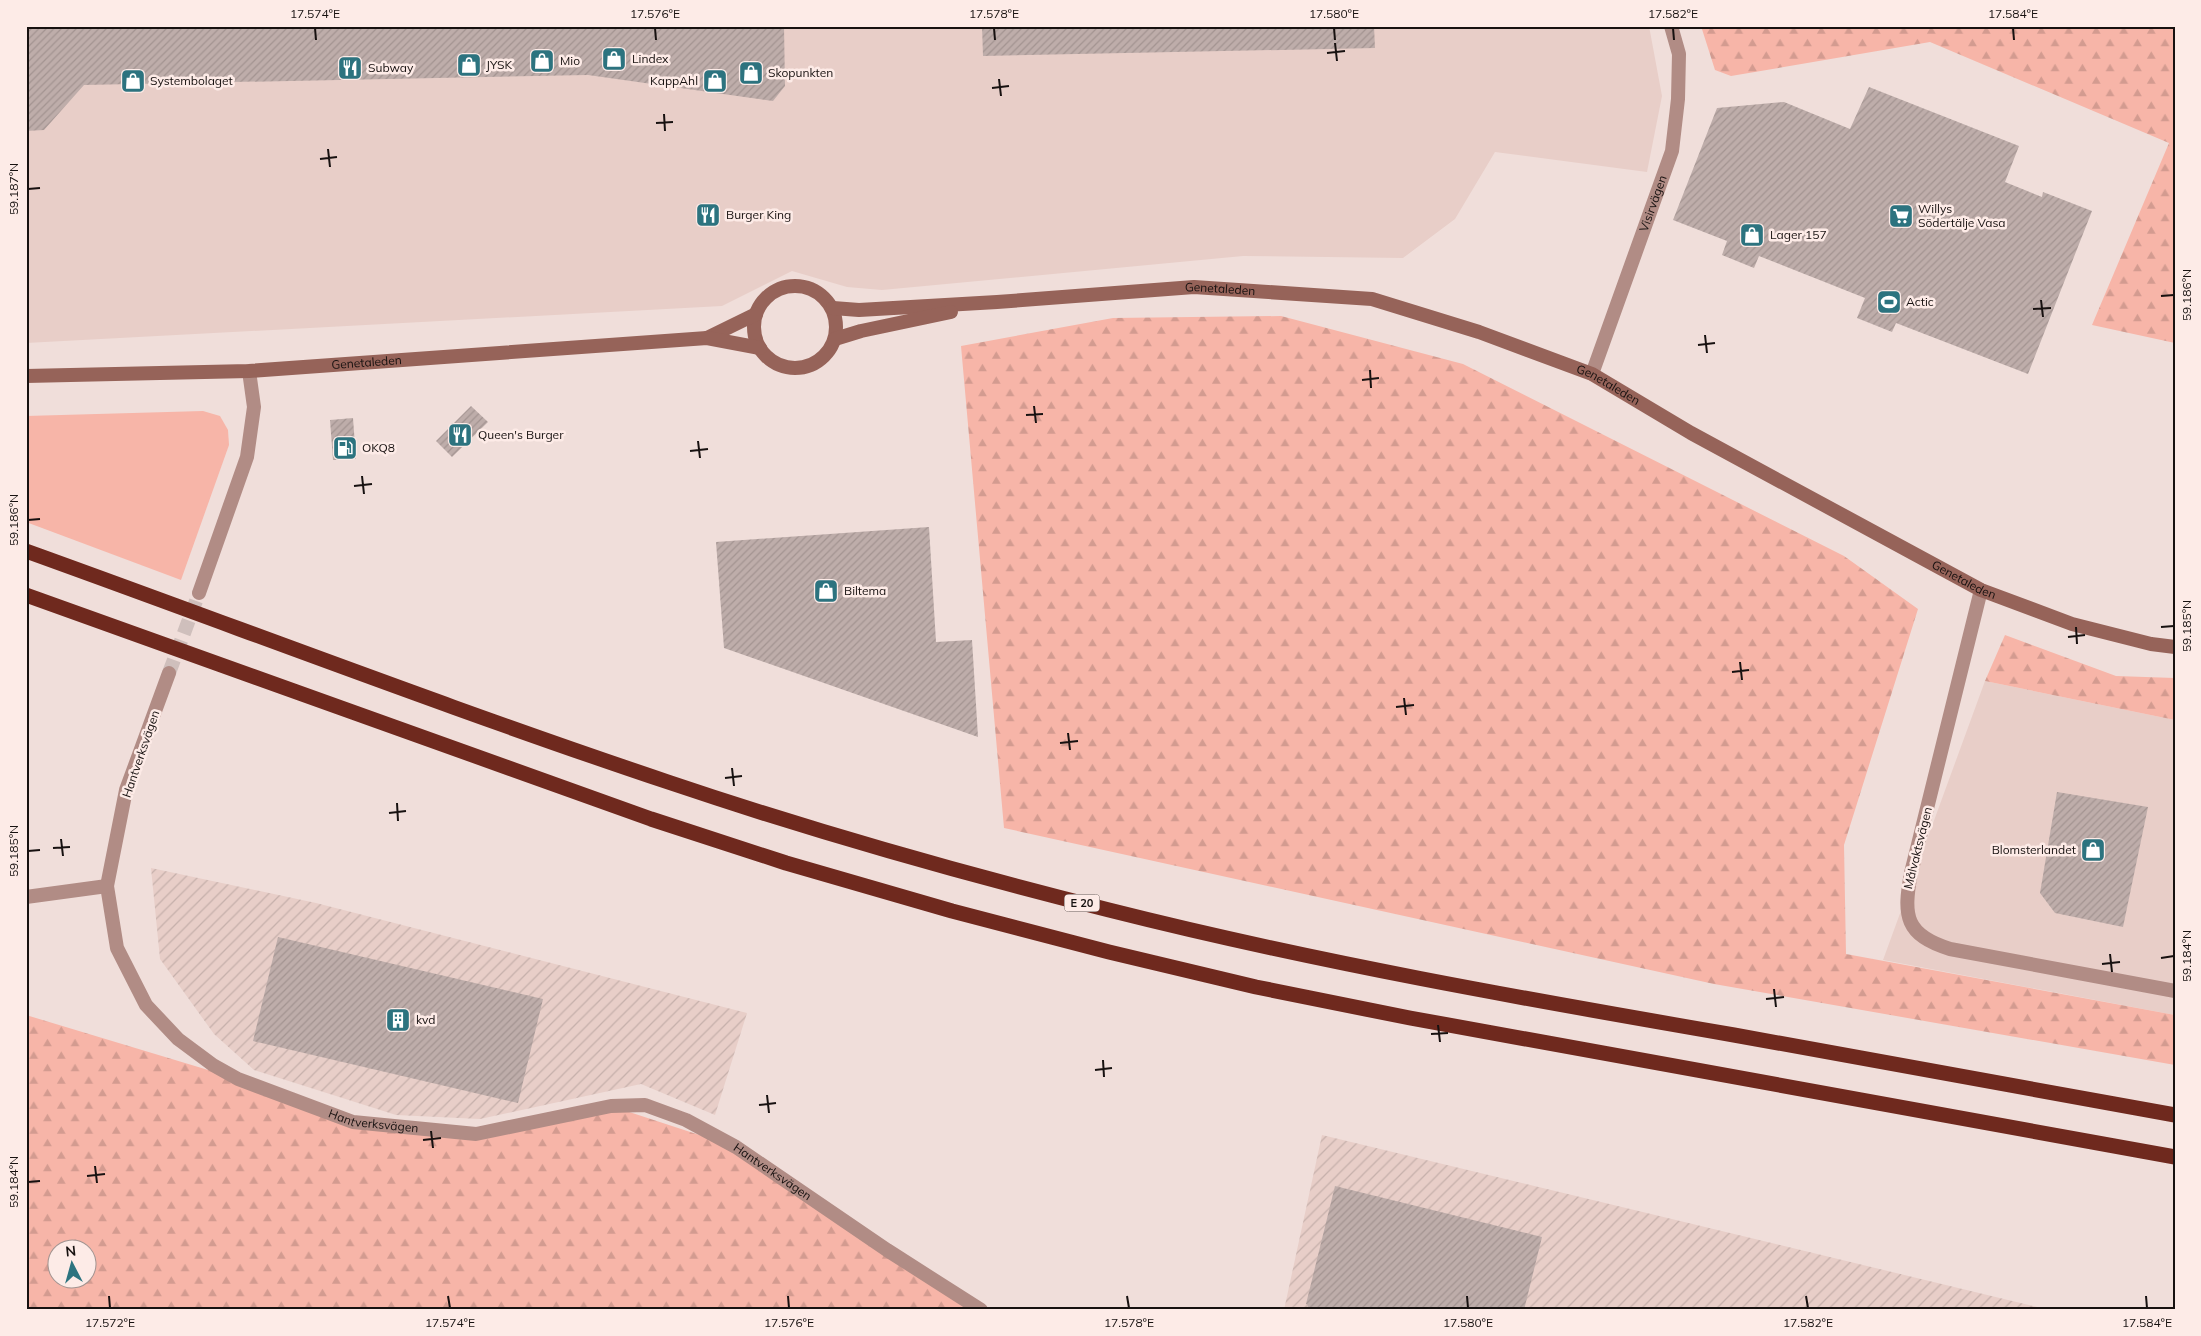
<svg xmlns="http://www.w3.org/2000/svg" width="2201" height="1336" font-family="Mulish,sans-serif">
  <style>
    .built { fill: #e8cec8 }
    .industrial { fill: url(#industrial-furrows) }
    .grass { fill: #f7b5a8 }
    .forest { fill: url(#forest-firs); fill-rule: evenodd }
    .building { fill: url(#building-hatch) }
    .lines { fill: none; stroke-linecap: round; stroke-linejoin: round }
    .minor-tunnel { stroke: #cfbfbc; stroke-width: 14; stroke-dasharray: 14 7; stroke-linecap: butt }
    .minor { stroke: #b18c85; stroke-width: 14 }
    .secondary { stroke: #966359; stroke-width: 14 }
    .motorway { stroke: #6f291e; stroke-width: 15 }
    .ticks { fill: none; stroke: #171110; stroke-width: 2 }
    .labels { text-anchor: middle; stroke-width: 5; stroke-linejoin: round; paint-order: stroke }
    .shield { fill: #fdebe7; stroke: #5c5250; stroke-width: 1 }
    .shield-label { font-size: 11px; font-weight: bold; fill: #171110 }
    .poi-label { font-size: 12px; fill: #171110; stroke: #fdebe7; text-anchor: start }
    .street-label { font-size: 12px; fill: #171110; stroke: #fdebe7 }
    .neatline { fill: none; stroke: #171110; stroke-width: 2 }
    .ticks-label { font-size: 12px; text-anchor: middle; fill: #171110 }
  </style>
  <defs>
    <pattern id="industrial-furrows" width="10" height="10" patternUnits="userSpaceOnUse" patternTransform="scale(1.25)"><rect width="10" height="10" fill="#e8cec8"/><path d="M-1 1l2-2M0 10L10 0M9 11l2-2" fill="none" stroke="#c6b0ab"/></pattern>
    <pattern id="forest-firs" width="22" height="20" patternUnits="userSpaceOnUse" patternTransform="scale(1.25)"><rect width="22" height="20" fill="#f7b5a8"/><path d="M5 1l3.5 6h-7zM16 11l3.5 6h-7z" fill="#d39b90"/></pattern>
    <pattern id="building-hatch" width="6" height="6" patternUnits="userSpaceOnUse" patternTransform="scale(1.25)"><rect width="6" height="6" fill="#beadaa"/><path d="M-1 1l2-2M0 6l6-6M5 7l2-2" fill="none" stroke="#a39491"/></pattern>
  </defs>
  <rect width="100%" height="100%" fill="#f0deda"/>
  <!-- built -->
  <path class="built" d="M26 26H1649L1662 96 1647 172 1495 152 1455 219 1403 258 1243 256 882 290 847 287 792 271 722 306 26 343Z
    M1985 681 2175 720V1015L1883 960Z"/>
  <!-- industrial -->
  <path class="industrial" d="M151 868 316 903 747 1013 715 1115 641 1084 480 1119 396 1115 254 1070 214 1034 160 959Z
    M1322 1135 2050 1310H1284Z"/>
  <!-- grass -->
  <path class="grass" d="M203 411 220 416 228 430 229 445 181 580 26 522V416Z"/>
  <!-- forest -->
  <path class="forest" d="M1701 26H2175V343L2092 325 2169 143 1930 42 1731 76 1715 70Z
    M1281 316 1463 364 1844 556 1918 609 1844 845 1846 954 2175 1015V1065L1714 984 1004 828 961 346 1113 318Z
    M2005 635 2116 676 2175 678V720L1985 681Z
    M26 1015 238 1079 353 1122 477 1134 611 1106 736 1147 981 1310H26ZM58 1248H88V1278H58Z"/>
  <!-- building -->
  <path class="building" d="M26 26H784L785 86 773 101 588 75 84 85 44 130 26 131Z
    M982 26H1374L1375 48 983 56Z
    M1869 87 2019 146 2005 182 2042 197 2043 192 2092 211 2028 374 1896 323 1892 332 1857 318 1865 298 1759 256 1754 268 1722 255 1727 241 1673 220 1717 108 1784 102 1850 129Z
    M471 406 488 422 452 457 436 441Z
    M353 418 356 459 333 460 330 420Z
    M929 527 936 642 972 640 978 737 724 648 716 542Z
    M2057 792 2148 807 2123 927 2055 913 2040 893Z
    M278 937 543 999 518 1103 253 1041Z
    M1335 1186 1542 1237 1524 1310H1307L1308 1305 1306 1304Z"/>
  <g class="lines">
    <!-- minor-tunnel -->
    <path class="minor-tunnel" d="M169 673 199 593"/>
    <!-- minor -->
    <g class="minor">
      <path id="s1" d="M1592 374 1672 151 1678 99 1679 54 1671 26"/>
      <path d="M1981 590 1911 873C1903 916 1905 935 1950 949L2175 991"/>
      <path d="M199 593 247 457 254 407 249 371"/>
      <path id="s2" d="M169 673 126 790 107 886 117 948 146 1005 178 1039 213 1065 238 1079 353 1122 476 1134 611 1106 645 1105 686 1120 736 1147 887 1250 981 1310"/>
      <path d="M26 897 107 886"/>
    </g>
    <!-- secondary -->
    <g class="secondary">
      <circle cx="795" cy="327" r="41"/>
      <path id="s3" d="M833 308 859 310 997 302 1194 287 1372 299 1479 332 1592 374 1691 433 1981 590 2072 624 2151 644 2175 647"/>
      <path d="M707 338 756 314"/>
      <path d="M835 339 861 331 951 312"/>
      <path id="s4" d="M26 376 249 371 707 338 760 348"/>
    </g>
    <!-- motorway -->
    <path class="motorway" d="M26 551C240 628 453 710 668 782 813 831 961 873 1109 910 1315 962 1525 999 1734 1035 1881 1061 2028 1088 2175 1115
      M26 595 651 819 786 863 952 911 1109 952 1256 987 1410 1018 2175 1157"/>
  </g>
  <!-- ticks -->
  <path class="ticks" d="M315 28 316 40M655 28 656 40M994 28 995 40M1334 28 1335 40M1673 28 1674 40M2013 28 2014 40M1335 43 1337 61M1327 53 1345 51M999 79 1001 96M992 88 1009 86M664 114 665 131M656 123 673 122M328 149 330 167M320 159 337 157M28 189 40 188M2161 296 2174 295M2041 300 2043 317M2033 309 2051 308M1705 335 1707 353M1698 345 1715 343M1370 370 1371 388M1362 380 1379 378M1034 406 1036 423M1026 415 1043 414M698 441 700 458M690 451 708 449M362 476 364 494M354 486 372 484M28 520 40 519M2076 627 2077 644M2161 627 2174 626M2068 637 2085 635M1740 662 1742 680M1732 672 1749 670M1404 698 1406 715M1396 707 1414 705M1068 733 1070 750M1060 743 1078 741M732 768 734 786M725 778 742 776M397 803 398 821M389 813 406 811M61 839 63 856M53 848 70 847M28 851 40 850M2110 954 2112 972M2161 958 2174 956M2102 964 2120 962M1774 989 1776 1007M1766 999 1784 997M1438 1025 1440 1042M1431 1034 1448 1033M1103 1060 1104 1077M1095 1070 1112 1068M767 1095 769 1113M759 1105 776 1103M431 1131 433 1148M423 1140 441 1138M95 1166 97 1183M87 1176 105 1174M28 1182 40 1181M109 1296 110 1308M448 1296 450 1308M788 1296 789 1308M1127 1296 1129 1308M1467 1296 1468 1308M1806 1296 1808 1308M2146 1296 2147 1308"/>
  <!-- icons -->
  <defs>
    <symbol id="shop-square" viewBox="-11 -11 22 22"><rect x="-9" y="-9" width="18" height="18" rx="4" fill="#2c737f" stroke="#fdebe7"/><path d="M-5-2.5h2.3a2.7 3.5 0 0 1 5.4 0H5L5.5 6h-11ZM-1.5-2.5h3a1.5 2.3 0 0 0-3 0Z" fill="#fff"/></symbol>
    <symbol id="restaurant-square" viewBox="-11 -11 22 22"><rect x="-9" y="-9" width="18" height="18" rx="4" fill="#2c737f" stroke="#fdebe7"/><path d="M-5-6h1v4h1v-4h1v4h1v-4h1v5L-1.5 .5V6h-2V.5L-5-1ZM5-6V6H3V1.5H1.5Q1.5-4 5-6Z" fill="#fff"/></symbol>
    <symbol id="supermarket-square" viewBox="-11 -11 22 22"><rect x="-9" y="-9" width="18" height="18" rx="4" fill="#2c737f" stroke="#fdebe7"/><path d="M-6-5.5h2.5l.6 2H6L4.5 2H-2.5L-4.4-4H-6ZM-1.5 3.2a1.3 1.3 0 1 0 .1 0ZM3 3.2a1.3 1.3 0 1 0 .1 0Z" fill="#fff"/></symbol>
    <symbol id="stadium-square" viewBox="-11 -11 22 22"><rect x="-9" y="-9" width="18" height="18" rx="4" fill="#2c737f" stroke="#fdebe7"/><path d="M0-5a6.5 5 0 1 0 0 10a6.5 5 0 1 0 0-10ZM-3.5-1.8h7v3.6h-7Z" fill="#fff"/></symbol>
    <symbol id="fuel-square" viewBox="-11 -11 22 22"><rect x="-9" y="-9" width="18" height="18" rx="4" fill="#2c737f" stroke="#fdebe7"/><path d="M-5.5-6h7V0h2V4h1.3V-2.5L3-4.5l.8-.8L6-3V5H2.5V1h-1V6h-7ZM-4.2-4.7v3.2H.2V-4.7Z" fill="#fff"/></symbol>
    <symbol id="building-square" viewBox="-11 -11 22 22"><rect x="-9" y="-9" width="18" height="18" rx="4" fill="#2c737f" stroke="#fdebe7"/><path d="M-4-6H4V6H1V3H-1V6H-4ZM-2.5-4.3h1.7v1.8h-1.7ZM.8-4.3h1.7v1.8H.8ZM-2.5-1h1.7V.8h-1.7ZM.8-1h1.7V.8H.8Z" fill="#fff"/></symbol>
  </defs>
  <g fill-rule="evenodd">
    <use href="#shop-square" x="600" y="45" width="28" height="28"/>
    <use href="#shop-square" x="528" y="47" width="28" height="28"/>
    <use href="#shop-square" x="455" y="51" width="28" height="28"/>
    <use href="#restaurant-square" x="336" y="54" width="28" height="28"/>
    <use href="#shop-square" x="737" y="59" width="28" height="28"/>
    <use href="#shop-square" x="119" y="67" width="28" height="28"/>
    <use href="#shop-square" x="701" y="67" width="28" height="28"/>
    <use href="#restaurant-square" x="694" y="201" width="28" height="28"/>
    <use href="#supermarket-square" x="1887" y="202" width="28" height="28"/>
    <use href="#shop-square" x="1738" y="221" width="28" height="28"/>
    <use href="#stadium-square" x="1875" y="288" width="28" height="28"/>
    <use href="#restaurant-square" x="446" y="421" width="28" height="28"/>
    <use href="#fuel-square" x="331" y="434" width="28" height="28"/>
    <use href="#shop-square" x="812" y="577" width="28" height="28"/>
    <use href="#shop-square" x="2079" y="836" width="28" height="28"/>
    <use href="#building-square" x="384" y="1006" width="28" height="28"/>
  </g>
  <g class="labels">
    <!-- shield labels -->
    <rect class="shield" x="1064.5" y="894.5" width="35" height="17" rx="4"/>
    <g class="shield-label">
      <text x="1082" y="907">E 20</text>
    </g>
    <!-- poi labels -->
    <g class="poi-label">
      <text x="632" y="63">Lindex</text>
      <text x="560" y="65">Mio</text>
      <text x="486" y="69">JYSK</text>
      <text x="368" y="72">Subway</text>
      <text x="768" y="77">Skopunkten</text>
      <text x="150" y="85">Systembolaget</text>
      <text x="698" y="85" text-anchor="end">KappAhl</text>
      <text x="1918" y="213">Willys<tspan x="1918" dy="14">Södertälje Vasa</tspan></text>
      <text x="726" y="219">Burger King</text>
      <text x="1770" y="239">Lager 157</text>
      <text x="1906" y="306">Actic</text>
      <text x="478" y="439">Queen's Burger</text>
      <text x="362" y="452">OKQ8</text>
      <text x="844" y="595">Biltema</text>
      <text x="2076" y="854" text-anchor="end">Blomsterlandet</text>
      <text x="416" y="1024">kvd</text>
    </g>
    <!-- street labels -->
    <g class="street-label">
      <text dy="4" stroke="none"><textPath href="#s1" startOffset="181">Visirvägen</textPath></text>
      <text dy="4" stroke="none"><textPath href="#s3" startOffset="388">Genetaleden</textPath></text>
      <text dy="4" stroke="none"><textPath href="#s4" startOffset="341">Genetaleden</textPath></text>
      <text dy="4" stroke="none"><textPath href="#s3" startOffset="792">Genetaleden</textPath></text>
      <text dy="4" stroke="none"><textPath href="#s3" startOffset="1198">Genetaleden</textPath></text>
      <text transform="translate(141 754) rotate(-71)" y="4">Hantverksvägen</text>
      <text transform="translate(1918 848) rotate(-76)" y="4">Målvaktsvägen</text>
      <text dy="4" stroke="none"><textPath href="#s2" startOffset="611">Hantverksvägen</textPath></text>
      <text dy="4" stroke="none"><textPath href="#s2" startOffset="1031">Hantverksvägen</textPath></text>
    </g>
  </g>
  <!-- border -->
  <rect width="2201" height="1336" fill="none" stroke="#fdebe7" stroke-width="55"/>
  <!-- north arrow -->
  <g transform="translate(72 1264) rotate(354)"><circle r="24" fill="#fdebe7" stroke="#a19491"/>
  <path d="M0-4L9 19L0 12L-9 19Z" fill="#2c737f"/>
  <text y="-8" font-size="14" font-weight="bold" text-anchor="middle" fill="#171110">N</text>
  </g>
  <rect x="28" y="28" width="2146" height="1280" class="neatline"/>
  <g class="ticks-label">
    <text x="315" y="18">17.574°E</text>
    <text x="655" y="18">17.576°E</text>
    <text x="994" y="18">17.578°E</text>
    <text x="1334" y="18">17.580°E</text>
    <text x="1673" y="18">17.582°E</text>
    <text x="2013" y="18">17.584°E</text>
    <text transform="translate(14 189) rotate(-90)" y="4">59.187°N</text>
    <text transform="translate(2187 295) rotate(-90)" y="4">59.186°N</text>
    <text transform="translate(14 520) rotate(-90)" y="4">59.186°N</text>
    <text transform="translate(2187 626) rotate(-90)" y="4">59.185°N</text>
    <text transform="translate(14 851) rotate(-90)" y="4">59.185°N</text>
    <text transform="translate(2187 956) rotate(-90)" y="4">59.184°N</text>
    <text transform="translate(14 1182) rotate(-90)" y="4">59.184°N</text>
    <text x="110" y="1327">17.572°E</text>
    <text x="450" y="1327">17.574°E</text>
    <text x="789" y="1327">17.576°E</text>
    <text x="1129" y="1327">17.578°E</text>
    <text x="1468" y="1327">17.580°E</text>
    <text x="1808" y="1327">17.582°E</text>
    <text x="2147" y="1327">17.584°E</text>
  </g>
</svg>
